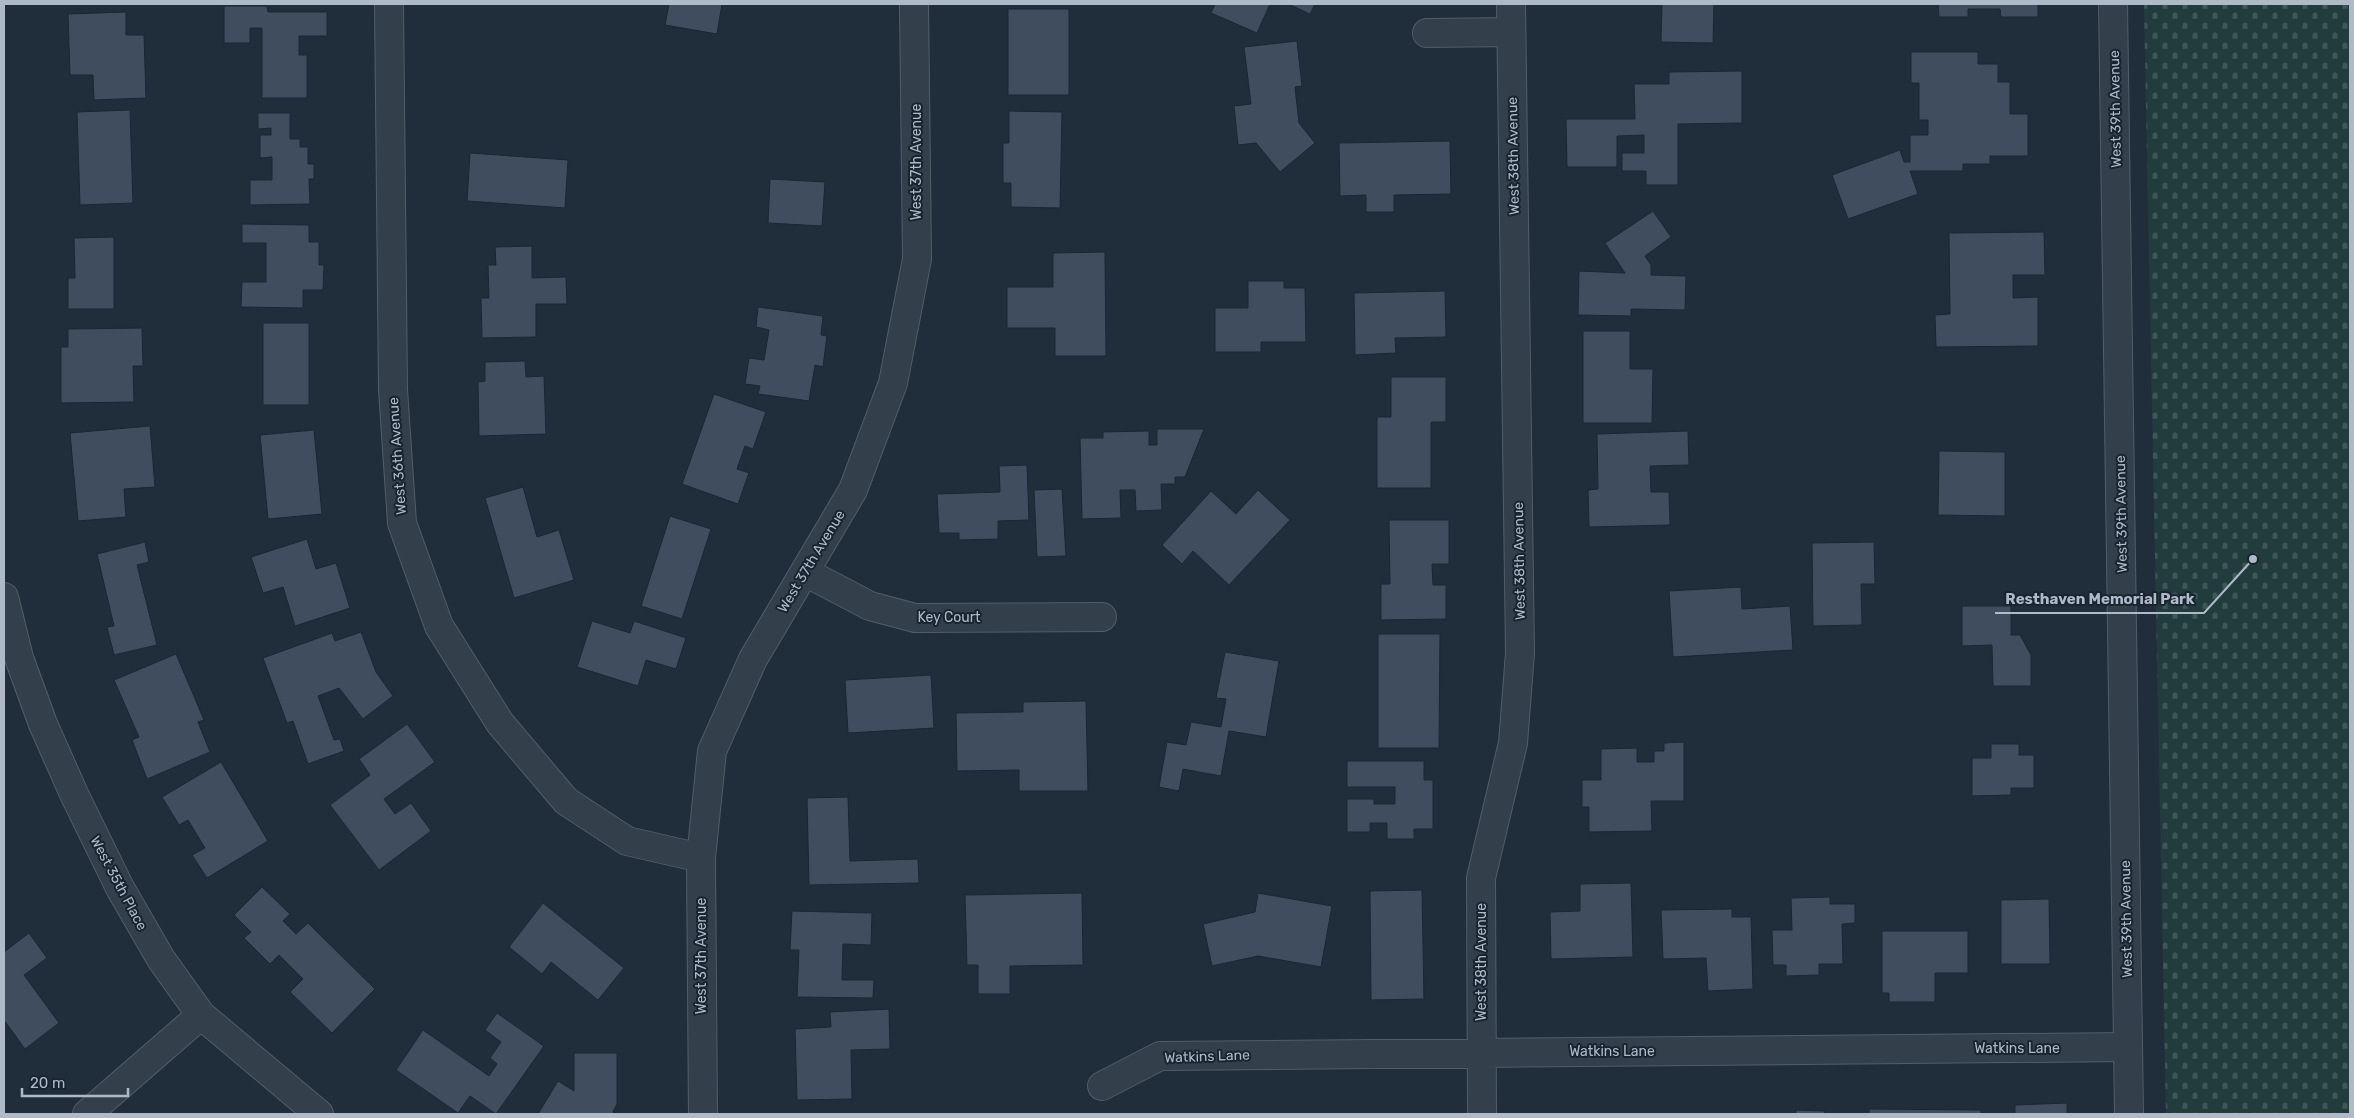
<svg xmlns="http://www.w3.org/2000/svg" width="2354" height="1118" font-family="Rubik,sans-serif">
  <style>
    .cemetery { fill: url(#cemetery-stones) }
    .building { fill: #3f4d5e; stroke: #1b2633 }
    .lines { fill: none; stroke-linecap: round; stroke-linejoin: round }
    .minor-casing { stroke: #525d6a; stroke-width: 30 }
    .tertiary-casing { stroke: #525d6a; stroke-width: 30 }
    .minor { stroke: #343f4c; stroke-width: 28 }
    .tertiary { stroke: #343f4c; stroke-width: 28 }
    .labels { text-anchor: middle; stroke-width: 4; stroke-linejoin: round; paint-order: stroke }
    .street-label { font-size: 14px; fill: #afbac8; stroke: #192431 }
    .leader { fill: none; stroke: #afbac8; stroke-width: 2 }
    .callout-dot { fill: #afbac8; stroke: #192431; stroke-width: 2 }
    .callout-label { font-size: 15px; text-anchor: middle; font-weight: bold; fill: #afbac8; stroke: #192431; stroke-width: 4; stroke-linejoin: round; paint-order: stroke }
  </style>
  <defs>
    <pattern id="cemetery-stones" width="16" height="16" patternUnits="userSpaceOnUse" patternTransform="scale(1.25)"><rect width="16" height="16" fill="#223b3d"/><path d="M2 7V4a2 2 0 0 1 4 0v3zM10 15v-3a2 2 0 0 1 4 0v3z" fill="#405558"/></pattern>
  </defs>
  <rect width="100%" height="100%" fill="#202e3c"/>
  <!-- cemetery -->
  <path class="cemetery" d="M2144 4H2350V1114H2166Z"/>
  <!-- building -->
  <path class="building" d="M669 4H722L717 34 665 25Z
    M1215 4H1270L1257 33 1211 13Z
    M1288 4H1315L1310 14Z
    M1662 4H1714L1713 43 1661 42Z
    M1938 4H2038V17H2001L2000 9H1968V17H1939Z
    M224 6H267L268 12H327V36H299V55H307V98H262V28H250V43H224Z
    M1008 9H1069V95H1008Z
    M126 12V35H144L146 98 94 100 93 75H70L68 14Z
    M1297 41 1302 86 1295 87 1299 123 1315 143 1280 172 1256 143 1238 145 1234 106 1251 104 1244 47Z
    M1911 52H1978V64H1998V82H2010V114H2028V156H1990V164H1963V171H1910L1918 194 1848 219 1832 175 1900 150 1904 162H1910V135H1928V120H1919V83H1911Z
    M1742 71V123L1678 124V185H1646V171H1622V153H1644V135L1617 136V167H1567L1566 119H1635L1634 84H1669V72Z
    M130 110 133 203 80 205 77 112Z
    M1009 111 1062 112 1060 208 1011 207V183H1003V143H1009Z
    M258 113H290V139H300V147H308V164H314V179H309L310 204 250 205V180H272V157L260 158V135H271V128L258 129Z
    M1450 141 1451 194 1394 195V212H1366V195L1340 196 1339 143Z
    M470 153 568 160 565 208 467 201Z
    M770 179 825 182 822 226 768 223Z
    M1653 211 1671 237 1645 256 1651 265V275L1686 276 1685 310 1631 309V316L1578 315 1579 271 1625 273 1605 243Z
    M242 224 309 225V242H319V265H324L323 290H303V308L241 307 242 282H266V243H242Z
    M2044 232 2045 275H2013V298L2038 297V346L1936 347 1935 315 1950 314 1949 233Z
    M114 237V309H68V278H75L74 238Z
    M532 246V278L566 277 567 304H536V337L482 338 481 298H489L488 265H496L495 247Z
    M1105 252 1106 356H1055V328H1007V287H1053V253Z
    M1248 281H1284V288H1305L1306 342H1261V352H1215V308H1248Z
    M1445 291 1446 337 1395 338 1396 353 1355 355 1354 293Z
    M758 307 823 316 821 335 827 336 823 367 815 365 809 401 758 394 760 386 745 384 749 358 764 360 769 330 756 327Z
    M263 323H309V405H263Z
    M142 328 143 366H133L134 402 61 403V347H68V329Z
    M1583 331H1630V369H1653L1652 423H1583Z
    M525 361 526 377 544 376 546 434 479 436 478 382 485 381V362Z
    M1391 377H1446V422H1431V488H1377V417H1391Z
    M714 394 766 412 753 449 745 446 737 469 749 473 738 504 682 484Z
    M150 426 155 487 124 489 126 517 78 521 70 433Z
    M1157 429H1204L1185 477H1175V484H1161L1162 510 1136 511 1135 490H1120L1121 518 1082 519 1080 438H1103V432L1149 431V445H1157Z
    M314 430 322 514 268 519 260 435Z
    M1688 431 1689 465 1650 466 1651 492H1669L1670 525 1589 527 1588 490 1598 489 1597 434Z
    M1939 451 2005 452V516L1938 515Z
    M1027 465 1029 520 998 521V539L959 540V533H939L937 494 1000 492 999 466Z
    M523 487 537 537 559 530 574 580 514 598 485 498Z
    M1062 489 1066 556 1037 557 1034 490Z
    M1258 490 1290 520 1229 585 1193 551 1182 564 1162 545 1211 491 1236 514Z
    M670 516 711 529 682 619 641 606Z
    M1389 520H1449V564H1432L1433 585H1446V619L1381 620V584H1390Z
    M307 539 316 569 336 563 350 608 295 626 283 587 263 593 251 557Z
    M145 542 149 562 137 565 157 645 114 655 107 627 114 626 97 554Z
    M1874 542 1875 584H1861L1862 625 1813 626 1812 543Z
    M1741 587 1742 609 1790 606 1793 650 1673 657 1669 591Z
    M1962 606H2011V635H2020L2031 655V686H1993L1992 645 1962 646Z
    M592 621 630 633 634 621 686 638 676 669 646 660 638 686 577 667Z
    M361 632 376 672 393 696 363 719 339 688 318 696 334 740 340 739 344 751 308 764 293 721 287 723 263 658 332 633 335 641Z
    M1378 634H1440L1439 748H1378Z
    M1225 652 1279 661 1266 737 1229 731 1221 776 1183 769 1179 791 1159 787 1167 742 1186 745 1191 722 1221 727 1226 699 1216 698Z
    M176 654 204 720 198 722 210 752 147 779 132 740 139 737 114 680Z
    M931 675 934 728 848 733 845 680Z
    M1086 701 1088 791H1019V770L957 771 956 713 1023 712V702Z
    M407 724 435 762 384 799 395 814 411 803 431 831 379 870 330 805 370 775 359 759Z
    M1684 742V801H1651L1652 831 1589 832V807H1582V780H1601V749L1637 748V762H1654V751H1664V743Z
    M1991 744H2019V755H2034V788H2011V795L1972 796V758H1991Z
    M1347 761H1424V780H1433V829H1414V839H1387V823H1370V832H1347V799H1374V804H1395V787H1347Z
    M221 762 268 841 207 878 192 855 205 848 188 820 179 825 162 797Z
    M848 797 850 861 918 859 919 883 809 885 807 798Z
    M1631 883 1633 957 1551 959 1550 912 1580 911V884Z
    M262 887 290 914 283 921 296 934 308 923 375 989 332 1033 290 992 303 979 279 955 270 964 244 938 251 932 234 915Z
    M1422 890 1424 999 1371 1000 1370 891Z
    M1082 893 1083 965 1010 966V994H978V965H967L965 895Z
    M1258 893 1332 906 1321 967 1258 956 1212 966 1203 924 1255 912Z
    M1830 897V904H1855V923L1842 924 1843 964H1819V975L1786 976V965H1773L1772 930H1792L1791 898Z
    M2049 899 2050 964H2001V900Z
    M543 903 624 968 598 1000 551 962 542 974 509 947Z
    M1732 909V917H1751L1753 989 1708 991 1706 958 1663 959 1661 910Z
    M792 911 872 913 871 945 843 944 842 980H874L873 998 797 997 799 950H790Z
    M1882 931H1968V973H1935V1002H1889V993H1882Z
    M29 933 47 958 24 975 59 1023 25 1049 4 1020V952Z
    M889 1009 890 1049 851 1050 852 1099 797 1100 795 1029 831 1027 830 1012Z
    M497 1013 544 1046 496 1114 470 1096 458 1113 396 1070 423 1030 489 1076 497 1064 490 1058 501 1042 485 1030Z
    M574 1053H617V1104L613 1112 617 1114H538L558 1081 574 1091Z
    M2067 1103V1114H2015V1105Z
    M1869 1109 1981 1110V1114H1869Z
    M1796 1110 1825 1111 1824 1114H1796Z"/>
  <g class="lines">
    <defs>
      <path id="minor" d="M389 4 393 390 402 523 439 626 500 723 566 801 627 841 701 858
        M1427 33 1511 32
        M805 572 870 606 915 618 1102 617
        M4 597 19 658 43 724 74 794 120 888 161 959 201 1015 319 1114
        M1102 1086 1160 1056 2128 1047
        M87 1114 201 1015
        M703 1114 701 858 712 751 753 659 853 490 893 383 917 259 914 4
        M1482 1114 1481 878 1513 743 1520 653 1511 4"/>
      <path id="tertiary" d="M2113 4 2129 1114"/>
    </defs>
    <!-- minor casing -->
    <use href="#minor" class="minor-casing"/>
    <!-- tertiary casing -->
    <use href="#tertiary" class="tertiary-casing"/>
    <!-- minor -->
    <use href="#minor" class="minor"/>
    <!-- tertiary -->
    <use href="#tertiary" class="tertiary"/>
  </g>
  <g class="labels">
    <!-- street labels -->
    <g class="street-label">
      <text transform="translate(2115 109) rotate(-91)" y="5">West 39th Avenue</text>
      <text transform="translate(1513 156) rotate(-91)" y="5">West 38th Avenue</text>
      <text transform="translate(916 162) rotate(-90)" y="5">West 37th Avenue</text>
      <text transform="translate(397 456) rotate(-94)" y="5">West 36th Avenue</text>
      <text transform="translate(2121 514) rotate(-91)" y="5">West 39th Avenue</text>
      <text transform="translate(811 561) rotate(-59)" y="5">West 37th Avenue</text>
      <text transform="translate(1519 561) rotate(-91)" y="5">West 38th Avenue</text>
      <text x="949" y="622">Key Court</text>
      <text transform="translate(119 883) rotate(62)" y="5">West 35th Place</text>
      <text transform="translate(2126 919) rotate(-91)" y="5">West 39th Avenue</text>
      <text transform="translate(701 956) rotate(-90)" y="5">West 37th Avenue</text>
      <text transform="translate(1481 962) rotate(-90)" y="5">West 38th Avenue</text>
      <text x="2017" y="1053">Watkins Lane</text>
      <text x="1612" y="1056">Watkins Lane</text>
      <text transform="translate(1207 1056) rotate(-2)" y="5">Watkins Lane</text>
    </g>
  </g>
  <!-- callouts -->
  <path class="leader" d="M2253 559L2204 613H1995"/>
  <circle class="callout-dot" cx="2253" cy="559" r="5"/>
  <g class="callout-label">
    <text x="2100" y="604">Resthaven Memorial Park</text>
  </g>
  <!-- border -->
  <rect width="2354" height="1118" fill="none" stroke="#afbac8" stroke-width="10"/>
  <!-- scale -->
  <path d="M22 1088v8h106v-8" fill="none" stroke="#afbac8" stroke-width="2.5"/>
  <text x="30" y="1088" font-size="15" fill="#afbac8" stroke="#192431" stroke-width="4" paint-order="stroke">20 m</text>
</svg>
